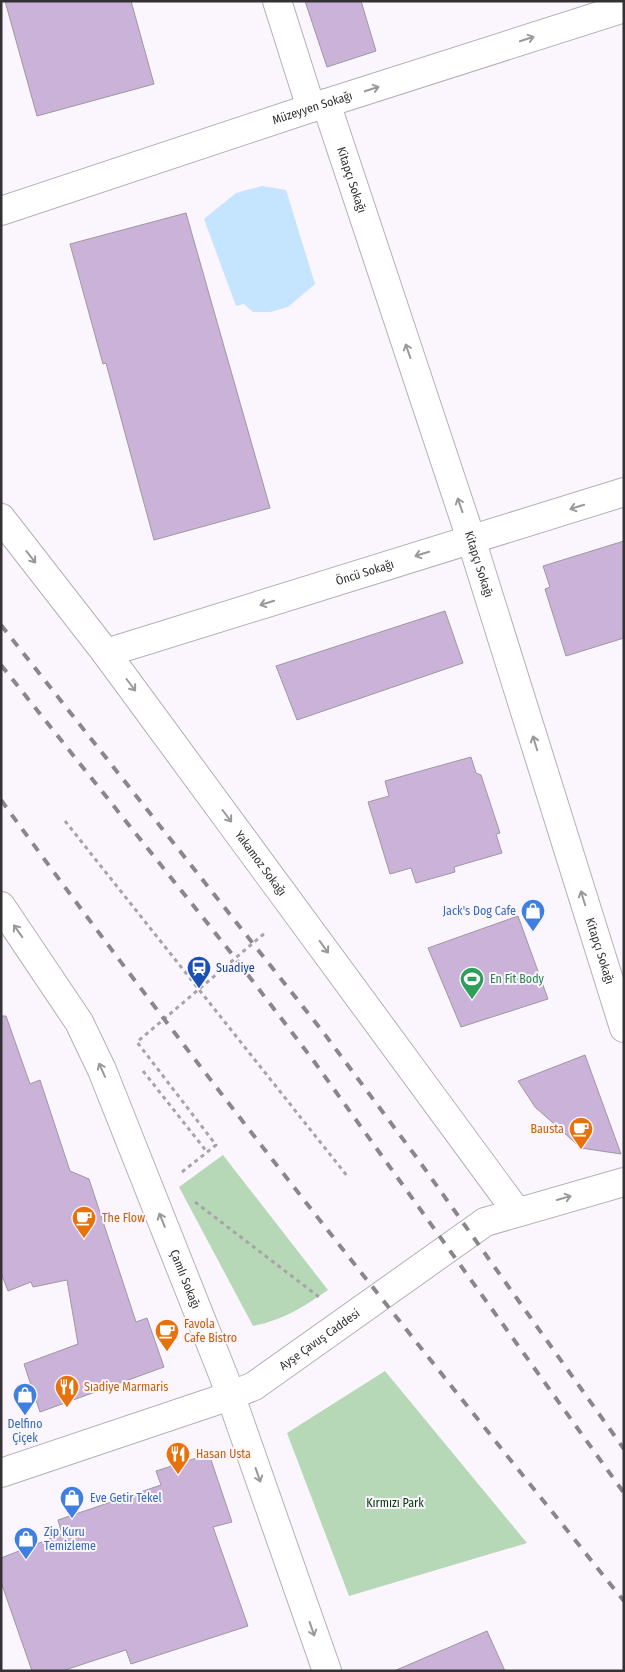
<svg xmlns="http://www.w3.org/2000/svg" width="625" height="1672" font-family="'Fira Sans Condensed',sans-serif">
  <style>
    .green { fill: #b7d8b7 }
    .water { fill: #c5e4fe }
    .building { fill: #cab2d9; stroke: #9d98a0 }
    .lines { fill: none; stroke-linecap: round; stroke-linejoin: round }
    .minor-casing { stroke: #b5afb7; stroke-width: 30 }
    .path { stroke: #a7a3a9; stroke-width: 3; stroke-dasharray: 4 4; stroke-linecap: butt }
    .minor { stroke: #fff; stroke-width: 28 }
    .rail { stroke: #8a878c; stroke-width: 4; stroke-dasharray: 9 9; stroke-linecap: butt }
    .oneway { stroke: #99989a }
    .labels { text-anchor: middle; stroke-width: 4; stroke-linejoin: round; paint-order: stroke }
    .street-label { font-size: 12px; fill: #333134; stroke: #fbf5fd }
    .shop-label { font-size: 12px; fill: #366cbe; stroke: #fbf5fd; text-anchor: start }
    .transit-label { font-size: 12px; fill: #164399; stroke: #fbf5fd; text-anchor: start }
    .leisure-label { font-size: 12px; fill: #27864d; stroke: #fbf5fd; text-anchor: start }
    .food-label { font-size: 12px; fill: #c56008; stroke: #fbf5fd; text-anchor: start }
    .park-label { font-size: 12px; fill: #02380a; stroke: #fbf5fd }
  </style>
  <rect width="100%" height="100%" fill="#fbf5fd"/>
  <!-- green -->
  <path class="green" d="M223 1155 328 1290C304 1307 283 1320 253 1326L179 1187Z
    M385 1371 527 1543 349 1596 287 1433Z"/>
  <!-- water -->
  <path class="water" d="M262 186 286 190 315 284 288 307 270 312H253L244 304 236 306 204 219 236 193Z"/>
  <!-- building -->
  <path class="building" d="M5 1H131L154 84 37 116Z
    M305 1H361L376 51 327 67Z
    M186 213 270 508 154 540 106 363 103 364 70 244Z
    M624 541V638L566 656 545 589 550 587 543 566Z
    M445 611 463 663 297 720 276 666Z
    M471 757 476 773 481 775 500 833 496 834 502 853 454 867 455 872 416 883 411 868 390 874 368 802 389 796 385 781Z
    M518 916 548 999 461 1027 428 948Z
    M1 1016H6L30 1084 40 1080 70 1171 89 1179 136 1322 147 1318 164 1367 40 1412 24 1364 78 1344 67 1280 33 1287 31 1282 8 1291 1 1273Z
    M585 1055 621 1154 581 1148 535 1107 518 1081Z
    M209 1454 232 1522 213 1527 248 1626 131 1664 126 1650 62 1671H32L1 1582V1558L62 1534 58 1520 161 1485 156 1471Z
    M487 1631 505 1671H394Z"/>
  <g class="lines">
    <defs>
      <g id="minor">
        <path d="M277 1 311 108"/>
        <path id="s1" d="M326 103 471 539 624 1028"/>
        <path id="s2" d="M1 211 311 108 624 8"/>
        <path id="s3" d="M1 518 106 653 517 1212"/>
        <path id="s4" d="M106 653 624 492"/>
        <path id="s5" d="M1 906 79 1022 102 1070 224 1377 327 1671"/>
        <path id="s6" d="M1 1473 230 1396 254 1386 485 1222 624 1182"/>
      </g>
    </defs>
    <!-- minor casing -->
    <use href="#minor" class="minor-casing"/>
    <!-- path -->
    <path class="path" d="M65 821 348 1177
      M143 1071 207 1152
      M182 1172 216 1145 137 1042 266 932
      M195 1202 319 1297"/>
    <!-- minor -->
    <use href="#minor" class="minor"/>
    <!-- rail -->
    <path class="rail" d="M1 625 323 1032 417 1158 624 1449
      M1 665 232 954 313 1060 624 1493
      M1 800C200 1074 412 1338 624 1601"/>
  </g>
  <!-- one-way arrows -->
  <defs><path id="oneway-shaft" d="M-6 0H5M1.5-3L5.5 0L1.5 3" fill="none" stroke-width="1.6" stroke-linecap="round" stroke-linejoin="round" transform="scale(1.25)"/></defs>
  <g class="oneway">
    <use href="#oneway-shaft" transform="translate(527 39) rotate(-18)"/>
    <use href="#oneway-shaft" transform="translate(372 89) rotate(-18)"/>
    <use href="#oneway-shaft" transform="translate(408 351) rotate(-109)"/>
    <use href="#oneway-shaft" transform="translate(460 505) rotate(-109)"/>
    <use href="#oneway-shaft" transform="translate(577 507) rotate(163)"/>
    <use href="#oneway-shaft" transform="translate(422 554) rotate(163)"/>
    <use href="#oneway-shaft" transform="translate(31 557) rotate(52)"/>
    <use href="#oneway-shaft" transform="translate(267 603) rotate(163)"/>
    <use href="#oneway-shaft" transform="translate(131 685) rotate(53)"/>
    <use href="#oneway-shaft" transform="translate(535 743) rotate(-107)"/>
    <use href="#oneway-shaft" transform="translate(227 816) rotate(53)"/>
    <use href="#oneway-shaft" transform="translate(583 898) rotate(-107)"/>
    <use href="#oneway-shaft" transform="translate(18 931) rotate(-125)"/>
    <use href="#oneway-shaft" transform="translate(324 947) rotate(54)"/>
    <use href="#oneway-shaft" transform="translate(102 1070) rotate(-114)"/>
    <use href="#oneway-shaft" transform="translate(564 1198) rotate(-16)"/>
    <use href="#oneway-shaft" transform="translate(162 1220) rotate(-112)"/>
    <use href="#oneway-shaft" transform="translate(258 1475) rotate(71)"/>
    <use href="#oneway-shaft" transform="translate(312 1629) rotate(71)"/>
  </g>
  <!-- icons -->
  <defs>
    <symbol id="shop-pin" viewBox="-11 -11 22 30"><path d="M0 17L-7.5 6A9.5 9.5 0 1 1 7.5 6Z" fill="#3f7fe0" stroke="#fbf5fd"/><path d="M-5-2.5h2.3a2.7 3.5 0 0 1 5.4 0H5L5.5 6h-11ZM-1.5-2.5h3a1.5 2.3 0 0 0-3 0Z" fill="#fff"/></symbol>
    <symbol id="station-pin" viewBox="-11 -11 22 30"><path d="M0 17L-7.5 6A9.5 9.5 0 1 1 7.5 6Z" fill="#1a4fb4" stroke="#fbf5fd"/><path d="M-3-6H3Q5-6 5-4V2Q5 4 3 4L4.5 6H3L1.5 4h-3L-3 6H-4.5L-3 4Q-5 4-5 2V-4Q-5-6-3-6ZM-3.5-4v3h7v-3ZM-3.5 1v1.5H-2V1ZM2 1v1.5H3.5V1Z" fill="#fff"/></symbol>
    <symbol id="stadium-pin" viewBox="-11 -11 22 30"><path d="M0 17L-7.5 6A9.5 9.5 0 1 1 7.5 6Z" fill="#2e9e5b" stroke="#fbf5fd"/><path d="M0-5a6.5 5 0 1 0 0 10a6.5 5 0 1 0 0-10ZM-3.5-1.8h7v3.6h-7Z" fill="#fff"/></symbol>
    <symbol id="cafe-pin" viewBox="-11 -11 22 30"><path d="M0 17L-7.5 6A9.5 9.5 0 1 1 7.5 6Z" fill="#e8710a" stroke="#fbf5fd"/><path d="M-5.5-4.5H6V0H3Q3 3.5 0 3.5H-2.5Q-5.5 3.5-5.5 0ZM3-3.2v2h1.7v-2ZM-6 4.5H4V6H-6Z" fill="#fff"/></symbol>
    <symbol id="restaurant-pin" viewBox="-11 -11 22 30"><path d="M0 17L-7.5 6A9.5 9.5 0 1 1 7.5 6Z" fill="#e8710a" stroke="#fbf5fd"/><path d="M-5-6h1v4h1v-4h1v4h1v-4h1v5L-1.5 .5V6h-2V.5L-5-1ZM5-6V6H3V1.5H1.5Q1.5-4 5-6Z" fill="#fff"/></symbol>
  </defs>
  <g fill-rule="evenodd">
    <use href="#shop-pin" x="519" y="897" width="28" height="38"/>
    <use href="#station-pin" x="185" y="954" width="28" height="38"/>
    <use href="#stadium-pin" x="458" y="965" width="28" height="38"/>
    <use href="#cafe-pin" x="567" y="1115" width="28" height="38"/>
    <use href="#cafe-pin" x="70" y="1204" width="28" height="38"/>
    <use href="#cafe-pin" x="153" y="1317" width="28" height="38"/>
    <use href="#restaurant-pin" x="53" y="1373" width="28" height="38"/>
    <use href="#shop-pin" x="11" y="1381" width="28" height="38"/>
    <use href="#restaurant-pin" x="164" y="1440" width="28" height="38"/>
    <use href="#shop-pin" x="58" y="1484" width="28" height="38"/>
    <use href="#shop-pin" x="12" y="1525" width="28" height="38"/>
  </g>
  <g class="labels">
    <!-- street labels -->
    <g class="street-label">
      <text dy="4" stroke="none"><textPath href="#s2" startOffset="328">Müzeyyen Sokağı</textPath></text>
      <text dy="4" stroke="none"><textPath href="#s1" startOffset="81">Kitapçı Sokağı</textPath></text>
      <text dy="4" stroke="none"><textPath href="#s1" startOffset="486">Kitapçı Sokağı</textPath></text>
      <text dy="4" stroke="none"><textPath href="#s4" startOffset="271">Öncü Sokağı</textPath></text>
      <text dy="4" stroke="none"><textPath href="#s3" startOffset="432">Yakamoz Sokağı</textPath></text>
      <text dy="4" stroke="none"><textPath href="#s1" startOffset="891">Kitapçı Sokağı</textPath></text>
      <text dy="4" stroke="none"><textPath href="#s5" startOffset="418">Çamlı Sokağı</textPath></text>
      <text dy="4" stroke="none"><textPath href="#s6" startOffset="348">Ayşe Çavuş Caddesi</textPath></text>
    </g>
    <!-- shop labels -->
    <g class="shop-label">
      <text x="516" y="915" text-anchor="end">Jack's Dog Cafe</text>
      <text x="25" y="1428" text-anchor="middle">Delfino<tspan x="25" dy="14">Çiçek</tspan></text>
      <text x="90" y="1502">Eve Getir Tekel</text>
      <text x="44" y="1536">Zip Kuru<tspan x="44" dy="14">Temizleme</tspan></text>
    </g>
    <!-- transit labels -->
    <g class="transit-label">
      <text x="216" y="972">Suadiye</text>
    </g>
    <!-- leisure labels -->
    <g class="leisure-label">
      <text x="490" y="983">En Fit Body</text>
    </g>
    <!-- food labels -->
    <g class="food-label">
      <text x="564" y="1133" text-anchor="end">Bausta</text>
      <text x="102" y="1222">The Flow</text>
      <text x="184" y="1328">Favola<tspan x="184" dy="14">Cafe Bistro</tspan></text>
      <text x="84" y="1391">Sıadiye Marmaris</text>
      <text x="196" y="1458">Hasan Usta</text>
    </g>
    <!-- park labels -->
    <g class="park-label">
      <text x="395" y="1507">Kırmızı Park</text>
    </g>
  </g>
  <!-- border -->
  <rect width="625" height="1672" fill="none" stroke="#333134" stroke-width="5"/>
</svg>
